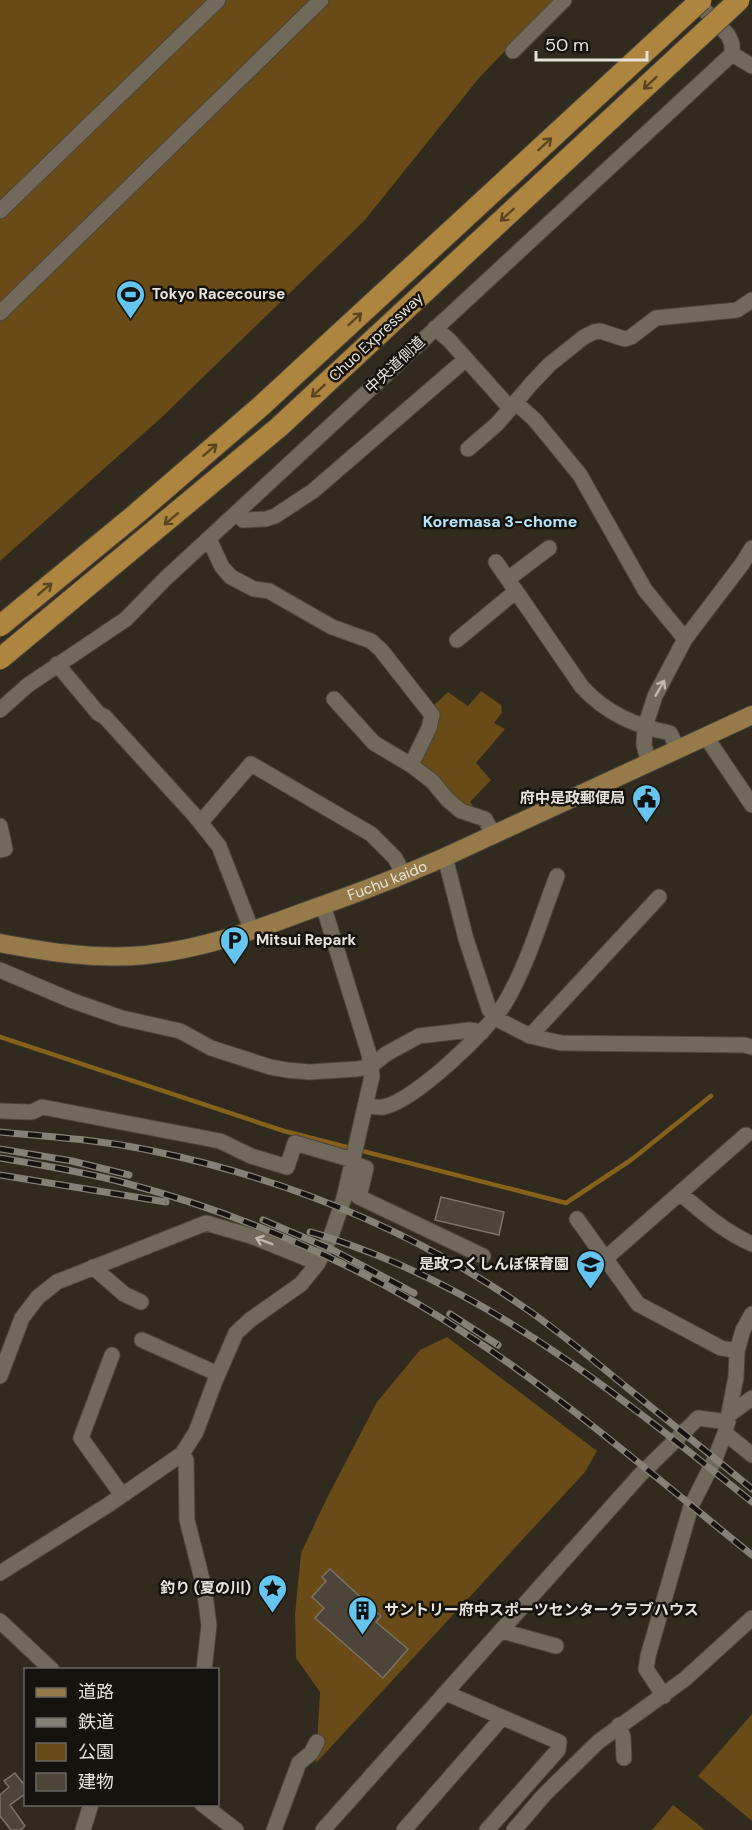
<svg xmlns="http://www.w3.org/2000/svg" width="752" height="1830" font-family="'DM Sans','Noto Sans JP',sans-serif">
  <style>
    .green { fill: #684b16 }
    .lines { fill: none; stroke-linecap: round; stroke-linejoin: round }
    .stream { stroke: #86611b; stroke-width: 4.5 }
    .building { fill: #4d4539; stroke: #7b7366; stroke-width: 1.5 }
    .minor-casing { stroke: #4a453b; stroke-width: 17 }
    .major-casing { stroke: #4a453b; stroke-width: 20 }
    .minor { stroke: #71695c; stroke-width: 15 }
    .major { stroke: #967a4a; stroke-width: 18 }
    .rail-casing { stroke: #868177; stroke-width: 7 }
    .rail { stroke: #16130e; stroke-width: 4.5; stroke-dasharray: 14; stroke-linecap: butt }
    .highway-bridge-casing { stroke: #4a453b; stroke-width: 23; stroke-linecap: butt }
    .highway-bridge { stroke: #ae853e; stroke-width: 21 }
    .oneway { stroke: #5a4624 }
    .oneway2 { stroke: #beb8af }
    .labels { text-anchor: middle; stroke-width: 5; stroke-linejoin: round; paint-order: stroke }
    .poi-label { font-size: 15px; font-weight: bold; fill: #e7e3db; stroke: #16130e; text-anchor: start }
    .street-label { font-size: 15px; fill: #e7e3db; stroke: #16130e }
    .neighbourhood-label { font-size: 16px; font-weight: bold; fill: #b5e6fd; stroke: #16130e }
  </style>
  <rect width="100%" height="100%" fill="#312a1f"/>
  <!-- green -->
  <path class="green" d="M0 0H554L479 78 364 221 161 418 0 561Z
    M481 691 501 705 502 713 494 723 505 729 476 763 491 780 470 802 473 806 470 810 422 770 418 754 433 706 448 692 468 706Z
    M447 1337 597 1451 585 1472 316 1763 320 1692 296 1658 295 1614 301 1553 327 1498 377 1402 420 1350Z
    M752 1714V1821L698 1776Z
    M673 1805 705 1830H652Z"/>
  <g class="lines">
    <!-- stream -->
    <path class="stream" d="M0 1037 284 1131 566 1203 631 1160 711 1096"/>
  </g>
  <!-- building -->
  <path class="building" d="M441 1197 504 1212 499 1235 435 1220Z
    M330 1569 381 1616 376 1622 408 1649 383 1678 315 1618 324 1608 312 1597 326 1581 322 1577Z
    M15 1773 26 1787V1793L10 1805 25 1826 21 1830H11L0 1816V1795L9 1787 4 1781Z"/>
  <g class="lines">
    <defs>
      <path id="minor" d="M513 51 564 0
        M732 54 752 66
        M0 211 218 0
        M0 313 321 0
        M435 328 449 340 510 408
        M515 402 535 420 580 475 645 590 685 639
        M468 449 497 424 531 384 550 364 584 337 594 332 600 331 625 339 631 337 656 318 737 310 752 300
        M237 513 243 520 266 519 275 516 313 491 466 359
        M209 539 222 567 231 577 254 589 269 591 332 627 371 641 381 650 432 715 429 728 411 765
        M496 562 582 687C606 713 635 726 670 733L678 750
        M508 579 549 548
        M457 640 515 592
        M57 664 98 713 105 717 196 817 219 846 252 931
        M334 699 374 743 411 765 432 781 448 800 461 811 485 819 494 836
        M0 710 28 685 126 619 165 579 732 54V44L728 35 695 0
        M706 737 752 805
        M649 764 644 745 645 727 655 696 685 639 742 564 752 548
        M201 822 251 764 371 834 395 858 404 875
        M0 826 5 849 0 850
        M445 857 466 939 489 1009 495 1018 530 1036 561 1043 744 1045 752 1047
        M0 970 73 1001 122 1018 180 1031 211 1048 270 1067 287 1070 309 1072 357 1069 371 1066 386 1054 419 1036 470 1030 482 1032
        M530 1036 659 897
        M365 1106C371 1106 378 1108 384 1107 415 1100 488 1031 505 1003 528 964 541 918 557 876
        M0 1111 32 1112 42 1107 220 1141 251 1156 287 1167 295 1143 353 1160
        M352 1163 366 1168 359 1197 483 1256
        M681 1194C703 1213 725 1232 752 1244
        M577 1219 638 1304 721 1348 737 1351
        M606 1258 746 1135
        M93 1267 124 1294 141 1302
        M142 1340 218 1374
        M112 1355 81 1438 122 1495
        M0 1376 22 1318 38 1297 57 1282 206 1223 251 1236 318 1263
        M730 1414 752 1398
        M725 1433 752 1455
        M182 1454 186 1460 187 1520 204 1587 209 1625 204 1670
        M0 1573 108 1505 182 1454 196 1432 215 1381 236 1333 250 1320 301 1284 318 1263 332 1233 344 1198 372 1076 369 1054 323 905
        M0 1621 52 1670
        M502 1631 556 1646
        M446 1693 559 1742 558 1750 487 1830
        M664 1696 646 1669 648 1656 691 1506 714 1461 725 1433 736 1377 737 1351 743 1330 752 1314
        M619 1725 623 1737 624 1758
        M202 1804 236 1830
        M83 1830 91 1804
        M274 1830 299 1763 311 1753 317 1742
        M323 1830 640 1475 693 1423 698 1418 728 1422
        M404 1830 502 1718
        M514 1830 544 1795 598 1742 685 1679 752 1618"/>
      <g id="major">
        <path id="s1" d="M0 943C48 952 97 960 146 955 202 949 256 930 309 910 355 894 400 877 445 857L752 715"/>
      </g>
    </defs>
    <!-- minor casing -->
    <use href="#minor" class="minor-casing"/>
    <!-- major casing -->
    <use href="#major" class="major-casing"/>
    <!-- minor -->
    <use href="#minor" class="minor"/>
    <!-- major -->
    <use href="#major" class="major"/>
    <defs>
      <path id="rail" d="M0 1132C51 1137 102 1140 153 1151 286 1179 413 1230 525 1308 560 1332 593 1360 625 1386 667 1420 710 1454 752 1489
        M0 1149 72 1161 129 1175
        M0 1158C42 1165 84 1172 125 1183 225 1209 329 1252 418 1304 538 1375 644 1468 752 1555
        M0 1175 166 1202
        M263 1220 331 1249 414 1293
        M310 1232C333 1238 356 1247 379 1256 518 1312 636 1409 752 1502
        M450 1314 498 1345"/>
    </defs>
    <!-- rail casing -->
    <use href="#rail" class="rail-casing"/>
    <!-- rail -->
    <use href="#rail" class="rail"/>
    <defs>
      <path id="highway-bridge" d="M0 626 136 514 260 407 701 0
        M0 659 279 427 739 0"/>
    </defs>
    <!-- highway-bridge casing -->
    <use href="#highway-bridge" class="highway-bridge-casing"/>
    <!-- highway-bridge -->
    <use href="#highway-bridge" class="highway-bridge"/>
  </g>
  <!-- one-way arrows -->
  <defs><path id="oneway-shaft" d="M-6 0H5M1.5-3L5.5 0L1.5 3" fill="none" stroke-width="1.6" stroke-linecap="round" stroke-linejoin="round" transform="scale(1.5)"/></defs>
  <g class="oneway">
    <use href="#oneway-shaft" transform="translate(650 83) rotate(137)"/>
    <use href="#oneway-shaft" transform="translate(545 144) rotate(-43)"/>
    <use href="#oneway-shaft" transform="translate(507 215) rotate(137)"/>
    <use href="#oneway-shaft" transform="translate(355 319) rotate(-43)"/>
    <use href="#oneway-shaft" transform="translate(318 391) rotate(137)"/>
    <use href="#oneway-shaft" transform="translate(210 450) rotate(-41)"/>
    <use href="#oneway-shaft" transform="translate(171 519) rotate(140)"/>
    <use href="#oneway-shaft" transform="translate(45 589) rotate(-40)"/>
  </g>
  <g class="oneway2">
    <use href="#oneway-shaft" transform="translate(660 688) rotate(-60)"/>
    <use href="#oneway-shaft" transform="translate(264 1241) rotate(-159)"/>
  </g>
  <!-- icons -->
  <defs>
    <symbol id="stadium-pin" viewBox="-11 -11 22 30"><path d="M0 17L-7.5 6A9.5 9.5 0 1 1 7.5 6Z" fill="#65c5ee" stroke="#16130e"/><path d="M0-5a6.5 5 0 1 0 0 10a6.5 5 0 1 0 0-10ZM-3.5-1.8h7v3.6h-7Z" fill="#111"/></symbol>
    <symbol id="civic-pin" viewBox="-11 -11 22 30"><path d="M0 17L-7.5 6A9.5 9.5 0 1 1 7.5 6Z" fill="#65c5ee" stroke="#16130e"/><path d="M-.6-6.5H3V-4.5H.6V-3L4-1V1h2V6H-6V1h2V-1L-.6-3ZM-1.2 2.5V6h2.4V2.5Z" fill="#111"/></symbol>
    <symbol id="parking-pin" viewBox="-11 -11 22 30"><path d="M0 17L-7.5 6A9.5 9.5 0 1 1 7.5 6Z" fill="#65c5ee" stroke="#16130e"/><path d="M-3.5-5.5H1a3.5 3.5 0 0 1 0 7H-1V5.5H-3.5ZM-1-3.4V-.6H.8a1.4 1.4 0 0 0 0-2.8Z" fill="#111"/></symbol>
    <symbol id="school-pin" viewBox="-11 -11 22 30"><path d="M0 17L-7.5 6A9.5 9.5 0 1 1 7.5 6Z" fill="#65c5ee" stroke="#16130e"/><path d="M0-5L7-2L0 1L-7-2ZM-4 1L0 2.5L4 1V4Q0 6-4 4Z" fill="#111"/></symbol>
    <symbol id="sight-pin" viewBox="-11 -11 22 30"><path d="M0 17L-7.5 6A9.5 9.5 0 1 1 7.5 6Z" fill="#65c5ee" stroke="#16130e"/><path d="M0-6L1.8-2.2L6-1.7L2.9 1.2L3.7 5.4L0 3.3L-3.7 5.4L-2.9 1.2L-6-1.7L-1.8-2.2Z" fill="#111"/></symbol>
    <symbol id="building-pin" viewBox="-11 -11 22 30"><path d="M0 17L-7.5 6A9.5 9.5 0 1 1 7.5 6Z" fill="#65c5ee" stroke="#16130e"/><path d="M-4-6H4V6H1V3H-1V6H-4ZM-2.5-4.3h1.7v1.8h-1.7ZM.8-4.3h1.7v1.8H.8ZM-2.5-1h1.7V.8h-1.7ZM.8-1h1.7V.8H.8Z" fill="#111"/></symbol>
  </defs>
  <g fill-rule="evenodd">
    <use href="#stadium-pin" x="114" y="278" width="33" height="45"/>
    <use href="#civic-pin" x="630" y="782" width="33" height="45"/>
    <use href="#parking-pin" x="218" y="924" width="33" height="45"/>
    <use href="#school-pin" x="574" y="1248" width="33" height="45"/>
    <use href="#sight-pin" x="256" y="1572" width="33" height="45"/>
    <use href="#building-pin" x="346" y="1594" width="33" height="45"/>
  </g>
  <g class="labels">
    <!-- poi labels -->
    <g class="poi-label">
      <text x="152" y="299">Tokyo Racecourse</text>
      <text x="625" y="803" text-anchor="end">府中是政郵便局</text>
      <text x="256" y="945">Mitsui Repark</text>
      <text x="569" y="1269" text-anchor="end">是政つくしんぼ保育園</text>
      <text x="251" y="1593" text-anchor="end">釣り (夏の川)</text>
      <text x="384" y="1615">サントリー府中スポーツセンタークラブハウス</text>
    </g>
    <!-- street labels -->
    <g class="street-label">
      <text transform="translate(376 337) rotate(-43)" y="5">Chuo Expressway</text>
      <text transform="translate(395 365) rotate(-43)" y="5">中央道側道</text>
      <text dy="5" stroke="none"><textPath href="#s1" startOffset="400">Fuchu kaido</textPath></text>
    </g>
    <!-- neighbourhood labels -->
    <g class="neighbourhood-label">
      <text x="500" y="527">Koremasa 3-chome</text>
    </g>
  </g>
  <!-- legend -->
  <rect x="24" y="1668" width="195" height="138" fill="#16130e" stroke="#6a6660" stroke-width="1.5"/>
  <rect x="36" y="1688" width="30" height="9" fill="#967a4a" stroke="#6a6660" stroke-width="1.5"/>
  <text x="78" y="1698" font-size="18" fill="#e7e3db">道路</text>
  <rect x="36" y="1718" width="30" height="9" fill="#868177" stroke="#6a6660" stroke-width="1.5"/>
  <text x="78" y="1728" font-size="18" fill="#e7e3db">鉄道</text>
  <rect x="36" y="1743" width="30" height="18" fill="#684b16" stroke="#6a6660" stroke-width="1.5"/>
  <text x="78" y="1758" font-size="18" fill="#e7e3db">公園</text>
  <rect x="36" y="1773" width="30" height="18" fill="#4d4539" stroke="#6a6660" stroke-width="1.5"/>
  <text x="78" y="1788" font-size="18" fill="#e7e3db">建物</text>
  <!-- scale -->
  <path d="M536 51v9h111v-9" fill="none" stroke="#e7e3db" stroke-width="3"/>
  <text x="545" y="51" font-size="18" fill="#e7e3db" stroke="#16130e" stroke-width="4.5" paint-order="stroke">50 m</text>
</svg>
